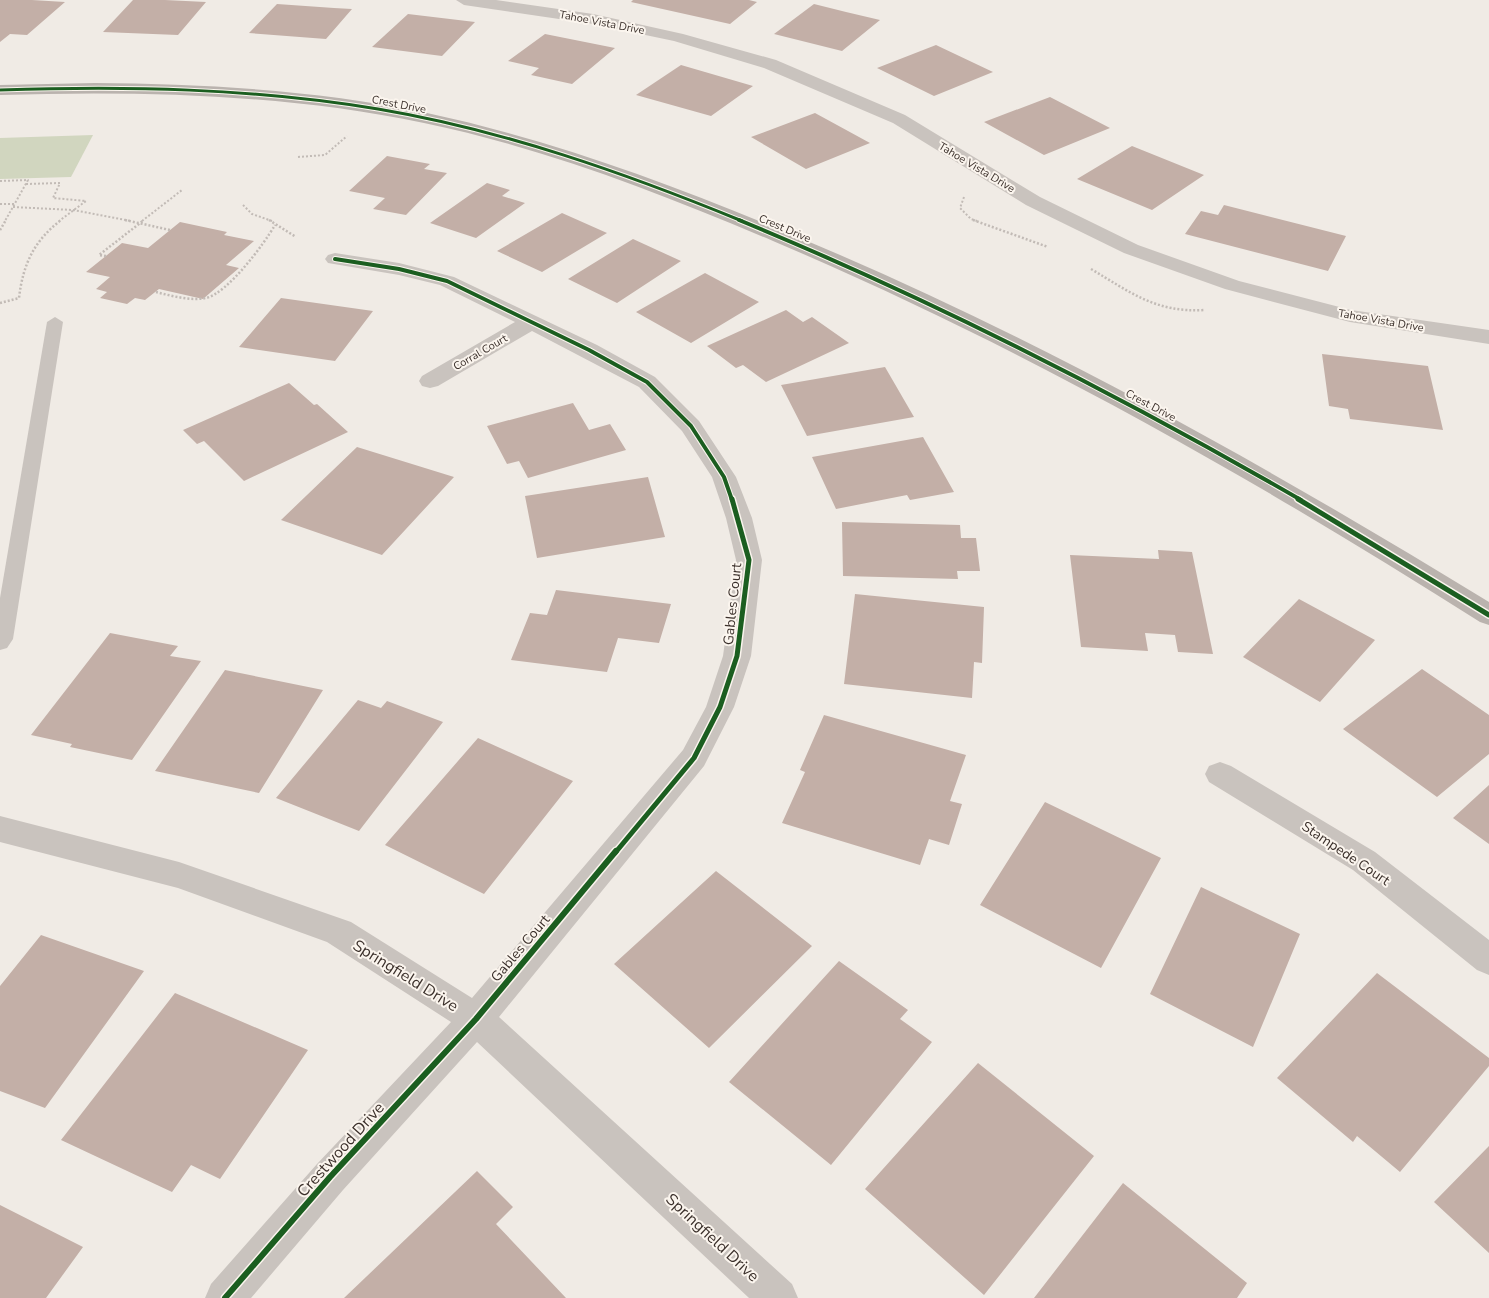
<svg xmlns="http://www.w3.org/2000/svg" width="1489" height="1298" font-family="'Nunito Sans',sans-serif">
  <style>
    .green { fill: #d1d6bf }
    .building { fill: #c3afa7 }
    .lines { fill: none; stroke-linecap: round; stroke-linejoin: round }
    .path-far1 { stroke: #c2bbb6; stroke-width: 2; stroke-dasharray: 2 2; stroke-linecap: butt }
    .path { stroke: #c2bbb6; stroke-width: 2.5; stroke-dasharray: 2 2; stroke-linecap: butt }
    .lane { fill: #c9c3be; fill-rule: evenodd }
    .street { fill: #c9c3be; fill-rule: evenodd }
    .secondary { fill: #bab3ae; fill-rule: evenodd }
    .cycleway-far3-casing { stroke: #fbf5ee; stroke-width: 5 }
    .cycleway-far2-casing { stroke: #fbf5ee; stroke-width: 6 }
    .cycleway-far1-casing { stroke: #fbf5ee; stroke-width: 8 }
    .cycleway-casing { stroke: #fbf5ee; stroke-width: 9 }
    .cycleway-far3 { stroke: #1b5e20; stroke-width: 3 }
    .cycleway-far2 { stroke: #1b5e20; stroke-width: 4 }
    .cycleway-far1 { stroke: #1b5e20; stroke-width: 5 }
    .cycleway { stroke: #1b5e20; stroke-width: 6 }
    .labels { text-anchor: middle; stroke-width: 4; stroke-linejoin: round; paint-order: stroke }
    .far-street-label { font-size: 11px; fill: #3b302b; stroke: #fbf5ee }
    .street-label { font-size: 14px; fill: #3b302b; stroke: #fbf5ee }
    .near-street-label { font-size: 16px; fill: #3b302b; stroke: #fbf5ee }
  </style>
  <rect width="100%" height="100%" fill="#f0ebe5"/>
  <!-- green -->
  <path class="green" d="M93 135 71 177 0 179V138Z"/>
  <!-- building -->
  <path class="building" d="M0 0H32L65 2 27 35 10 34 0 42Z
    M133 0H165L206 2 178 35 103 32Z
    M633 0H749L757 2 730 24 631 2Z
    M277 4 334 8 352 9 326 39 249 33Z
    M814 4 846 12 880 20 842 51 774 34Z
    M408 14 475 22 442 56 372 47Z
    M545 34 615 48 572 84 531 75 539 68 508 61Z
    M936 45 993 72 934 96 877 68Z
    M681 65 753 86 711 116 636 95Z
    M1050 97 1110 128 1044 155 984 122Z
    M815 113 870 143 806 169 751 137Z
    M1132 146 1204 175 1152 210 1077 179Z
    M387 156 430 164 424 169 447 173 406 215 373 209 385 198 349 191Z
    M487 183 510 190 502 196 525 203 476 238 430 223Z
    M1224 205 1346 236 1328 271 1185 234 1201 211 1218 215Z
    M562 213 607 233 542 272 497 251Z
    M180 222 227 232 224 235 254 241 226 265 239 268 203 299 159 289 145 300 135 298 127 304 100 298 107 292 96 289 110 277 86 272 122 243 148 248Z
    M633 239 681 261 617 303 568 279Z
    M705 273 759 302 691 343 636 312Z
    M281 298 373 311 335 361 239 347Z
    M786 310 803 322 812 317 849 343 766 382 743 365 736 368 707 346Z
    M1322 354 1428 366 1443 430 1350 419 1348 409 1329 406Z
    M885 367 914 417 807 436 781 385Z
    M289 383 314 405 317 404 348 432 244 481 204 441 197 444 183 430Z
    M573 403 589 430 610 424 626 450 528 478 519 461 507 464 487 426Z
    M923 437 954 492 910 500 907 495 836 509 812 457Z
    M357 447 454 477 382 555 281 520Z
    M648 477 665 537 537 558 525 496Z
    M842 522 960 525 961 538H976L980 571H957L958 579 843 576Z
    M1158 550 1192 552 1213 654 1178 652 1175 635 1145 633 1148 651 1081 647 1070 555 1159 559Z
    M556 590 671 604 659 643 618 638 607 672 511 660 530 613 547 615Z
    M855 594 984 607 982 663 974 662 972 698 844 684Z
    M1299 599 1375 640 1320 702 1243 657Z
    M110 633 178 646 170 656 201 661 132 760 70 747 72 744 31 735Z
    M1422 669 1489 715V754L1437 797 1343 729Z
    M225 670 323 690 259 793 155 771Z
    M358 700 381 708 387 701 443 722 359 831 276 798Z
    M824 715 966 755 950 801 962 804 949 845 929 839 920 865 782 823 805 772 800 770Z
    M478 738 573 781 484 894 385 845Z
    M1489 785V844L1453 818Z
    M1045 802 1161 858 1101 968 980 905Z
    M716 871 812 946 709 1048 614 964Z
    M1201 887 1300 934 1253 1047 1150 994Z
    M41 935 144 971 45 1108 0 1091V986Z
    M839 961 908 1010 900 1019 932 1042 831 1165 729 1082Z
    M1377 973 1489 1058V1066L1400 1172 1357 1136 1353 1142 1277 1078Z
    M175 993 308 1050 220 1179 191 1165 172 1192 61 1140Z
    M978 1063 1094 1156 984 1295 865 1189Z
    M1489 1146V1253L1434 1202Z
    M477 1171 513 1207 496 1224 566 1298H344Z
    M1123 1183 1247 1283 1237 1298H1034Z
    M0 1205 83 1247 46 1298H0Z"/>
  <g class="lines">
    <!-- path-far1 -->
    <path class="path-far1" d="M298 157 325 155 347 136
      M0 181 28 180 5 221
      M26 184 60 183 53 198 86 201 59 221
      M964 197 960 208 971 219 977 221
      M0 204H14
      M243 205 252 214 272 221
      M13 207 73 210 131 221
      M142 221 182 190"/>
    <!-- path -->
    <path class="path" d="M125 220 170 230
      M269 220 296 237
      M973 220 1048 247
      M0 230 6 220
      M106 256 99 255 144 220
      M1091 269C1130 292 1156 313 1204 310
      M156 292C172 296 190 301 206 298 228 293 264 244 275 225
      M0 303 19 298C23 264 34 241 61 220"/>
    <!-- lane -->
    <path class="lane" d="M55 317 63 322 13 639 7 648 0 650V598L47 322Z"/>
    <!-- street -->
    <path class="street" d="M456 0H496L593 14 683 34 776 60 905 115 1040 197 1138 245 1239 281 1351 310 1489 330V344L1350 322 1225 289 1124 253 1026 205 893 123 764 68 674 41 593 24 464 5Z
      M335 253 399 263 454 277 597 345 655 377 699 421 736 477 752 518 762 560 751 656 734 707 704 766 499 1017 792 1284 798 1298H749L477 1042 343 1190 251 1298H205L211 1284 317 1164 451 1022 327 942 178 888 0 842V816L179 862 351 922 472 998 683 750 706 707 723 656 736 560 726 518 712 477 682 431 639 387 532 331 438 386 430 388 422 386 419 381 422 376 515 322 440 285 399 275 328 263 325 259 328 255Z
      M1220 762 1231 766 1375 852 1489 940V975L1477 970 1353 870 1209 782 1205 774 1209 766Z"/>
    <!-- secondary -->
    <path class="secondary" d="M95 83C206 84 318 90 427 113 553 140 674 185 793 235 1036 336 1265 465 1489 602V625L1480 622C1253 478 1021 346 773 241 660 193 544 148 424 123 285 94 142 91 0 95V85Z"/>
    <defs>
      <path id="cycleway-far3" d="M0 90C126 86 253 88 378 109 503 130 625 173 742 221"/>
      <path id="cycleway-far2" d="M739 220C933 300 1119 395 1301 500
        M335 259 399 269 447 281 589 350 647 382 691 426 724 477 732 500"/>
      <path id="cycleway-far1" d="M1298 499 1489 615
        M615 853 694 758 720 707 737 656 749 560 732 499"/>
      <path id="cycleway" d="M225 1298 330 1177 476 1019 616 851"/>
    </defs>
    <!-- cycleway-far3 casing -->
    <use href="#cycleway-far3" class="cycleway-far3-casing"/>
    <!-- cycleway-far2 casing -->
    <use href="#cycleway-far2" class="cycleway-far2-casing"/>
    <!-- cycleway-far1 casing -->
    <use href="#cycleway-far1" class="cycleway-far1-casing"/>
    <!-- cycleway casing -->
    <use href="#cycleway" class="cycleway-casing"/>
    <!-- cycleway-far3 -->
    <use href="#cycleway-far3" class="cycleway-far3"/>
    <!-- cycleway-far2 -->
    <use href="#cycleway-far2" class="cycleway-far2"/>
    <!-- cycleway-far1 -->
    <use href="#cycleway-far1" class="cycleway-far1"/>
    <!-- cycleway -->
    <use href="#cycleway" class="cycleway"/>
  </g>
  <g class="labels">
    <!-- far-street labels -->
    <g class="far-street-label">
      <text transform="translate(602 22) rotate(11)" y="4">Tahoe Vista Drive</text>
      <text transform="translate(399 104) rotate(11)" y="4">Crest Drive</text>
      <text transform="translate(977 167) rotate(31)" y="4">Tahoe Vista Drive</text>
      <text transform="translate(785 228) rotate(23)" y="4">Crest Drive</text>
      <text transform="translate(1381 320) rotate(10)" y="4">Tahoe Vista Drive</text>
      <text transform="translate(480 352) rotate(-30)" y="4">Corral Court</text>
      <text transform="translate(1151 405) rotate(28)" y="4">Crest Drive</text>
    </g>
    <!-- street labels -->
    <g class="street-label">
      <text transform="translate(732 604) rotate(-84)" y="5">Gables Court</text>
      <text transform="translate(1346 853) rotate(34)" y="5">Stampede Court</text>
      <text transform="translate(520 948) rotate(-50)" y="5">Gables Court</text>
    </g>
    <!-- near-street labels -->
    <g class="near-street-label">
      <text transform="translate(406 975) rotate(32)" y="6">Springfield Drive</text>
      <text transform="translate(340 1149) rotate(-48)" y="6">Crestwood Drive</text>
      <text transform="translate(713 1237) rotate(43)" y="6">Springfield Drive</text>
    </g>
  </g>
</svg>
